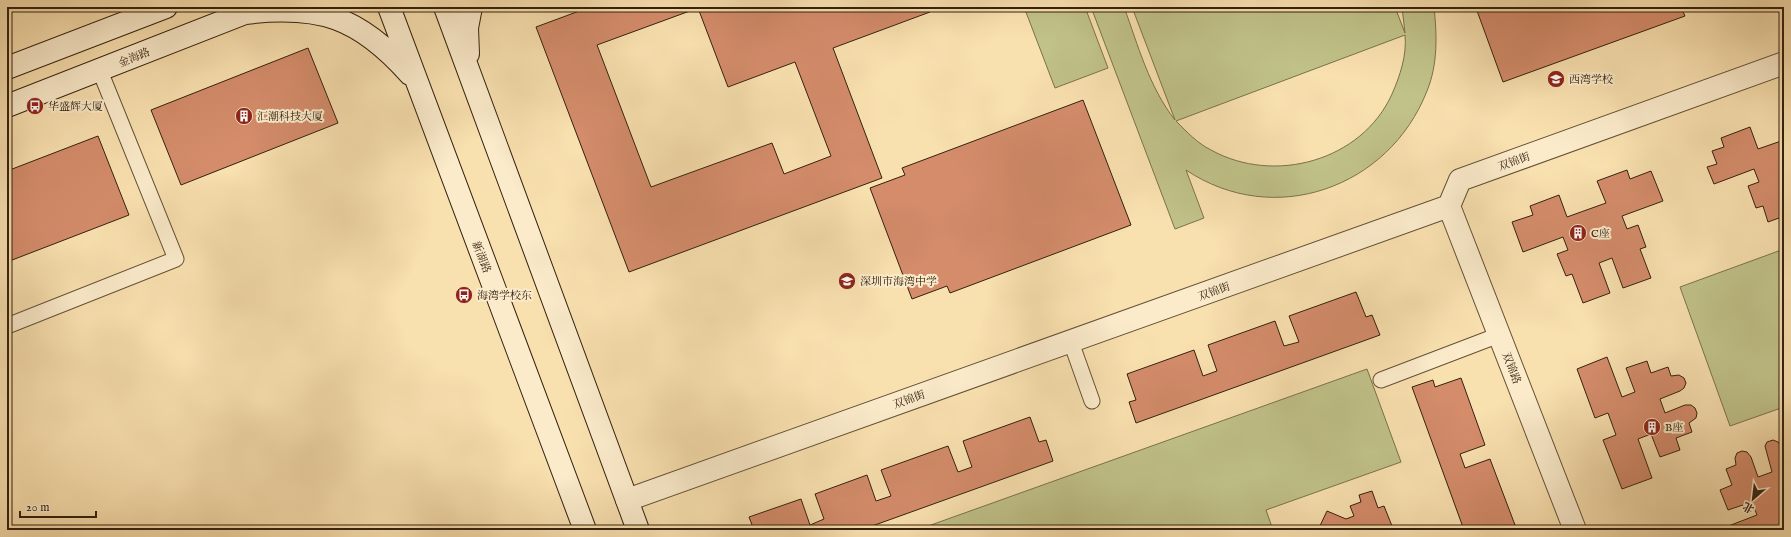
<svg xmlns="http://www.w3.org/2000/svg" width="1791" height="537" font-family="'IM FELL English','Noto Serif SC',serif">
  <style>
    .green { fill: #c0c289; stroke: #7a724c; fill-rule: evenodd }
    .building { fill: #d48c6b; stroke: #33210f; fill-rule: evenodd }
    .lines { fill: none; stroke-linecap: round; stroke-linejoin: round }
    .lane-casing { stroke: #645137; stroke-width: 17 }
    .street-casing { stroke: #645137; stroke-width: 24 }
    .secondary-casing { stroke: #33210f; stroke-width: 24 }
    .lane { stroke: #fbebcb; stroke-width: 15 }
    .street { stroke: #fbebcb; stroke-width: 22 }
    .secondary { stroke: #fbebcb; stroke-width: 22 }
    .labels { text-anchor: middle; stroke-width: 4; stroke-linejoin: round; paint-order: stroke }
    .street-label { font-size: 11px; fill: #33210f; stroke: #fbebcb }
    .poi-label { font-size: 11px; fill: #33210f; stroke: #fbebcb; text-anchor: start }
  </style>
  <rect width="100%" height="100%" fill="#f9e0af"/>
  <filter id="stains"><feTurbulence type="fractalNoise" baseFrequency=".005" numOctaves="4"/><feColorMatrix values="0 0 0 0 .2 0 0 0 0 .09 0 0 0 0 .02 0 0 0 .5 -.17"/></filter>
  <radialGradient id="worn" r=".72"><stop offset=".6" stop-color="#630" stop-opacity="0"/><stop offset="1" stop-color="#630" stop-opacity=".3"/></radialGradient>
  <!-- green -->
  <path class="green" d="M1024 7H1085L1108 68 1055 88Z
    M1091 7H1124C1138 45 1149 87 1175 120L1132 7H1395L1405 33 1402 7H1434C1437 35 1438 64 1427 91 1389 188 1274 229 1186 170L1204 218 1175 229ZM1405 35C1407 55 1400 76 1392 94 1362 161 1274 185 1211 150 1197 143 1187 132 1176 121Z
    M1784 249V407L1730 426 1680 287Z
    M1367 369 1401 462 1266 510 1273 530H917Z"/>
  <!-- building -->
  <path class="building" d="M590 7H928L930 12 833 48 882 178 629 272 536 27ZM698 8 728 87 795 62 831 156 784 174 772 143 651 187 597 45Z
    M1478 7H1681L1685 16 1503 82 1476 8Z
    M308 48 338 123 181 185 151 110Z
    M1083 100 1131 225 950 293 947 286 912 299 870 188 905 175 902 168Z
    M1750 127 1758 149 1784 140V227L1779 218 1768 222 1763 206 1756 208 1748 186 1759 182 1754 169 1714 184 1707 167 1717 164 1712 151 1724 147 1721 138Z
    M98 136 129 215 7 262V171Z
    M1627 170 1630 179 1651 171 1663 201 1622 216 1627 229 1638 225 1646 247 1640 249 1651 278 1623 288 1612 258 1599 263 1610 293 1583 303 1572 274 1566 276 1557 254 1568 250 1563 237 1523 252 1512 222 1533 215 1530 206 1559 195 1567 217 1606 203 1597 181Z
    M1356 292 1366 317 1372 315 1380 335 1136 423 1129 402 1136 400 1127 374 1194 350 1203 376 1217 371 1208 345 1275 321 1284 346 1299 342 1289 316Z
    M1607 357 1622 397 1635 392 1626 368 1647 361 1651 373 1668 367 1671 376 1679 375 1684 378 1686 383 1684 388 1680 391 1660 399 1665 413 1685 405H1691L1695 408 1697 413 1696 418 1689 423 1692 432 1676 438 1680 450 1660 457 1651 434 1638 439 1652 478 1622 489 1603 440 1616 435 1608 413 1595 418 1577 369Z
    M1461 378 1485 445 1460 454 1465 468 1490 459 1515 525 1503 530H1464L1412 387 1433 380 1435 387Z
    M1030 417 1039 442 1046 440 1053 461 861 530H754L749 517 801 499 810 525 824 519 815 494 867 475 876 501 891 496 881 470 948 446 958 472 972 467 963 441Z
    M1773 440 1778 442 1782 448H1784V525L1774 530H1718L1757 515 1752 502 1728 510 1720 490 1732 485 1726 469 1736 465 1735 458 1737 453 1742 451 1747 452 1751 457 1758 477 1772 472 1765 446 1767 442Z
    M1372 491 1378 508 1384 506 1392 526 1380 530H1318L1327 511 1346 519 1354 516 1350 506 1361 502 1359 495Z"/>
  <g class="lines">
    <defs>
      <path id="lane" d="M7 326 176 259 100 71
        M1071 342 1092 401
        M1381 380 1499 335"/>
      <path id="street" d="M1449 206 1575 530
        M627 500 1449 206 1460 180 1784 63"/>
      <path id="secondary" d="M389 7 585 530
        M445 7 638 530
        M245 13C320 4 359 17 410 74
        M468 54 467 28 471 7
        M7 68 166 7
        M7 106 260 7"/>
    </defs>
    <!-- lane casing -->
    <use href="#lane" class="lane-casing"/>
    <!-- street casing -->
    <use href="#street" class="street-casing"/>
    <!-- secondary casing -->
    <use href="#secondary" class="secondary-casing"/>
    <!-- lane -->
    <use href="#lane" class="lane"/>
    <!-- street -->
    <use href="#street" class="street"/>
    <!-- secondary -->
    <use href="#secondary" class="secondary"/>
  </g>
  <!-- icons -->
  <defs>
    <symbol id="school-disc" viewBox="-11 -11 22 22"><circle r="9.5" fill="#8f2418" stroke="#fbebcb"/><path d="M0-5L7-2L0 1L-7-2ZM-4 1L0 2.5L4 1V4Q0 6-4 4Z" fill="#fff"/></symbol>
    <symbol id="bus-disc" viewBox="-11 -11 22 22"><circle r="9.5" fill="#8f2418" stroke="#fbebcb"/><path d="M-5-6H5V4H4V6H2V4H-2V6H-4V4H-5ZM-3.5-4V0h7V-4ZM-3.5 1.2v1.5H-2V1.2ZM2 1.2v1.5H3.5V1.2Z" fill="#fff"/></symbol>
    <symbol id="building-disc" viewBox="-11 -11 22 22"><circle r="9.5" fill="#8f2418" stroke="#fbebcb"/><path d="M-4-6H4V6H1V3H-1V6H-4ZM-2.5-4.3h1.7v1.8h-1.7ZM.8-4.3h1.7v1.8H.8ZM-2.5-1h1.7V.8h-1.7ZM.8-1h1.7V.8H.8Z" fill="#fff"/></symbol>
  </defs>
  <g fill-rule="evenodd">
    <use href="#school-disc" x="1546" y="69" width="20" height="20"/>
    <use href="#bus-disc" x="25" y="96" width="20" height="20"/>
    <use href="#building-disc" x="234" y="106" width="20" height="20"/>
    <use href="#building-disc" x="1568" y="223" width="20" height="20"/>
    <use href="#school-disc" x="837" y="271" width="20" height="20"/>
    <use href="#bus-disc" x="454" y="285" width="20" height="20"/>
    <use href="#building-disc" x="1642" y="417" width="20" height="20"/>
  </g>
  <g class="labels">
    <!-- street labels -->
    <g class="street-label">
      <text transform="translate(134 57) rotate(-22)" y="4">金海路</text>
      <text transform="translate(1514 161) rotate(-20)" y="4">双锦街</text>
      <text transform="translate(482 257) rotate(69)" y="4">新湖路</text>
      <text transform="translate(1214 291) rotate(-20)" y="4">双锦街</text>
      <text transform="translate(1512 368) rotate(69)" y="4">双锦路</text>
      <text transform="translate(909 399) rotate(-20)" y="4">双锦街</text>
    </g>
    <!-- poi labels -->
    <g class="poi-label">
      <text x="1569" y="83">西湾学校</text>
      <text x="48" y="110">华盛辉大厦</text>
      <text x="257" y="120">汇潮科技大厦</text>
      <text x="1591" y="237">C座</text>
      <text x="860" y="285">深圳市海湾中学</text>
      <text x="477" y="299">海湾学校东</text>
      <text x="1665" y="431">B座</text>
    </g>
  </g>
  <!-- margin -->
  <rect width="1791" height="537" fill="none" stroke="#f9e0af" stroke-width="24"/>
  <rect x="8" y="8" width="1775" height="521" fill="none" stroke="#33210f" stroke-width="2"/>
  <rect x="12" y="12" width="1767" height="513" fill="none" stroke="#33210f"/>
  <!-- north arrow -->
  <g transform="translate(1753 499) rotate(208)" stroke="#fbebcb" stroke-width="3" paint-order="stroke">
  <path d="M0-3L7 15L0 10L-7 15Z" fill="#33210f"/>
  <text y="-6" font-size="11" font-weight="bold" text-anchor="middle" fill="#33210f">北</text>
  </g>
  <!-- scale -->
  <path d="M20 511v6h76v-6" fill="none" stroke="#33210f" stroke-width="2"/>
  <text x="26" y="511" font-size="12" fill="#33210f" stroke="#fbebcb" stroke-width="3" paint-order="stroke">20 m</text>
  <rect width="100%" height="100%" filter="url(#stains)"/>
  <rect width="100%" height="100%" fill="url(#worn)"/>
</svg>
